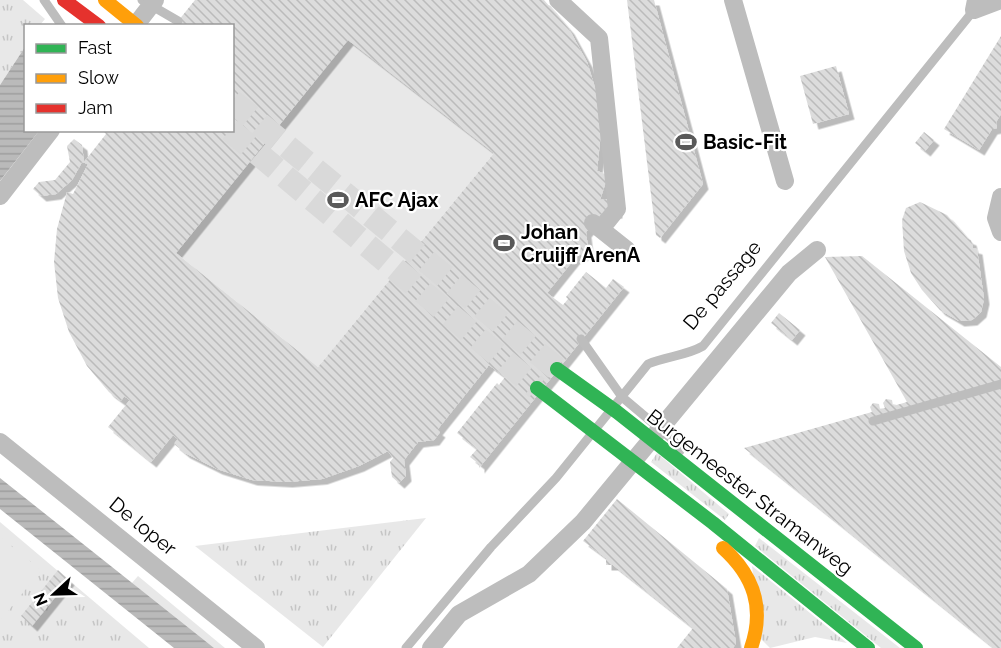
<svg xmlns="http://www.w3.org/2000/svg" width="1001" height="648" font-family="Raleway,sans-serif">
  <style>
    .grass { fill: url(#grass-tufts) }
    .park { fill: #e8e8e8 }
    .water { fill: url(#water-rules) }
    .building { fill: url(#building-back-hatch); fill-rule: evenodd; filter: url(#shadow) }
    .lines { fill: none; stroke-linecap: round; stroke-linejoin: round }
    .secondary-tunnel { stroke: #d9d9d9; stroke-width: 24; stroke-dasharray: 24 12; stroke-linecap: butt }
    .lane { stroke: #bdbdbd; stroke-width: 9 }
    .street { stroke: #bdbdbd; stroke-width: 18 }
    .fast { stroke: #30b455; stroke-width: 14 }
    .slow { stroke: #ff9f0a; stroke-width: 14 }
    .jam { stroke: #e5322d; stroke-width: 14 }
    .labels { text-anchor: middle; stroke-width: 4.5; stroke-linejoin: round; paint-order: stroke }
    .poi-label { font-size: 20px; font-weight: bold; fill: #000; stroke: #fff; text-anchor: start }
    .street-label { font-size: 20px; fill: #000; stroke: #fff }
  </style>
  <defs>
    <pattern id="grass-tufts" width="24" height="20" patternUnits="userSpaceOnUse" patternTransform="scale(1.5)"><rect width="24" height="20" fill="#e8e8e8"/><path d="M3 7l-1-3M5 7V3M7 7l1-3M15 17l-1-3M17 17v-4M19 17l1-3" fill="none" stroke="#c5c5c5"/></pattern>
    <pattern id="water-rules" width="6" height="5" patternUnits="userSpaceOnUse" patternTransform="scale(1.5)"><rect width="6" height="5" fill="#bababa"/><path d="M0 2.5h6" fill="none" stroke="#9e9e9e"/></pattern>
    <pattern id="building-back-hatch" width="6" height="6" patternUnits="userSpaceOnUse" patternTransform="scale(1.5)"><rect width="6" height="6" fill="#dcdcdc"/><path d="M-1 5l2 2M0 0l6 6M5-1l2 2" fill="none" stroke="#bbb"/></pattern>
    <filter id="shadow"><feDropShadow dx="5.5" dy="5.5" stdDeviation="0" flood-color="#0004"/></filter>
  </defs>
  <rect width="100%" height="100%" fill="#fff"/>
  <!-- grass -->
  <path class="grass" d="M0 0H23L45 19 40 25 26 26 25 47 0 85Z
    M657 453 729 514 725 520 651 462Z
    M426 518 323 647 195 546Z
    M0 522 149 648H0Z
    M759 538 900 648H881L755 546Z
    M752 566 847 643 815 637 770 648 761 639Z
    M138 576 225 648H210L131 584Z"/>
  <!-- park -->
  <path class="park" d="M348 40 494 153 318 367 176 253Z
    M0 537 41 570 0 621Z"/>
  <!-- water -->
  <path class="water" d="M25 47 26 130 39 131 0 181V85Z
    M0 478 214 648H174L0 509Z"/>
  <!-- building -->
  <path class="building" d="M195 0H544L569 29 587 62 597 94 601 132 597 171 608 175 600 200 615 198 617 213 601 214 586 232 588 248 582 256 579 253 547 293 563 305 568 299 566 297 586 272 606 288 613 279 624 287 479 468V464L470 457 477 449 457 433 497 383 499 385 505 377 489 365 437 430 440 432 434 440 418 442 404 460 406 476 399 483 392 477 390 462 393 458 388 451 359 466 322 479 287 482 252 480 217 469 185 453 174 444 178 439 173 435 151 462 108 427 130 400 124 396 121 401 109 392 87 366 69 332 58 298 54 262 57 229 67 192 73 194 88 164 82 162 72 180 56 194 41 196 33 189 39 182 55 180 70 162 67 146 74 139 82 145 84 162 106 134 102 130H232V26H174ZM348 40 494 153 318 367 176 253Z
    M627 0H654L703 184 660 238 656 235Z
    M1001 36V114L996 122 997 128 992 129 979 150 944 129Z
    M836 66 849 114 813 124 800 76Z
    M924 132 934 140 925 151 915 143Z
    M920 202 947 215 968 239 971 240 973 248 977 249 984 299 981 312 972 320 959 321 940 310 922 290 911 273 904 251 902 220 906 208Z
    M862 256 1001 367V648H994L744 448 872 412 870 407 873 403 879 404 880 409 885 408 883 403 886 399 892 400 893 406 907 402 825 257Z
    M779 313 800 330 792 340 771 323Z
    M617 499 727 589 736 643 733 648H677L693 628 613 565H606V558L583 541Z
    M58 570 69 580 32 626 21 616Z"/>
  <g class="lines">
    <!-- secondary-tunnel -->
    <path class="secondary-tunnel" d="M232 101 557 369
      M230 130 537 388"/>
    <!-- lane -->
    <path class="lane" d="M44 0 62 26
      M142 0 178 21
      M581 339 622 397 673 440 680 451
      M873 421 1001 384
      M406 648 491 547 556 478 648 364C666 356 686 356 703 346L974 10"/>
    <!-- street -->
    <path class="street" d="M558 0 599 38 617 209 601 229
      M733 0 785 181
      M976 0 974 10 1001 0
      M135 26 155 0
      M0 196 51 130
      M1001 197 996 218 1001 232
      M593 223 627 250
      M0 442 256 648
      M431 648 459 614 529 574 583 522 789 273 817 250"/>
    <!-- fast -->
    <path class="fast" d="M557 369 617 412 916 648
      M537 388 713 523 868 648"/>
    <!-- slow -->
    <path class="slow" d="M105 0 137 26
      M723 548C754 576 765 608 751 648"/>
    <!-- jam -->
    <path class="jam" d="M64 0 99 26"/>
  </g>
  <!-- icons -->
  <defs>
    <symbol id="stadium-bare" viewBox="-9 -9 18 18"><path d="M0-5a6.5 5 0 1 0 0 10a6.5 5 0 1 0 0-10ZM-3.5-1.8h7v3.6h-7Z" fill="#595959" stroke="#fff" stroke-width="2.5" paint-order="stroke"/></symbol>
  </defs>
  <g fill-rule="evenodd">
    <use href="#stadium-bare" x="671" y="127" width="30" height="30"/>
    <use href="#stadium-bare" x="323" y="185" width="30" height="30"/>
    <use href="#stadium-bare" x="489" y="228" width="30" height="30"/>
  </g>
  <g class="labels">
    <!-- poi labels -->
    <g class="poi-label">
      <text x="703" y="149">Basic-Fit</text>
      <text x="355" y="207">AFC Ajax</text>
      <text x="521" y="239">Johan<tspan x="521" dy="23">Cruijff ArenA</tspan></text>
    </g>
    <!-- street labels -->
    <g class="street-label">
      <text transform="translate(722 285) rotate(-50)" y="7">De passage</text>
      <text transform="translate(750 492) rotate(38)" y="7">Burgemeester Stramanweg</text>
      <text transform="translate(143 526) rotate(39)" y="7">De loper</text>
    </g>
  </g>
  <!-- legend -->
  <rect x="24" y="24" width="210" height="108" fill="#ffffff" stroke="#999999" stroke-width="1.5"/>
  <rect x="36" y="44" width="30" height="9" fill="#30b455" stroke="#999999" stroke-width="1.5"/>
  <text x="78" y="54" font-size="18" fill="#000000">Fast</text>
  <rect x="36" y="74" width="30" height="9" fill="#ff9f0a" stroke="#999999" stroke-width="1.5"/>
  <text x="78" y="84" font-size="18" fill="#000000">Slow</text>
  <rect x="36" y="104" width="30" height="9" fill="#e5322d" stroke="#999999" stroke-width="1.5"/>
  <text x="78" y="114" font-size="18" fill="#000000">Jam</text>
  <!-- north arrow -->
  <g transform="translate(54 594) rotate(248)" stroke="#ffffff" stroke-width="4.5" paint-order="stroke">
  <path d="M0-4.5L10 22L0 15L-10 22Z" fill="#000000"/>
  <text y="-9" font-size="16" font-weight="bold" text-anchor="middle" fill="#000000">N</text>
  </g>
</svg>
